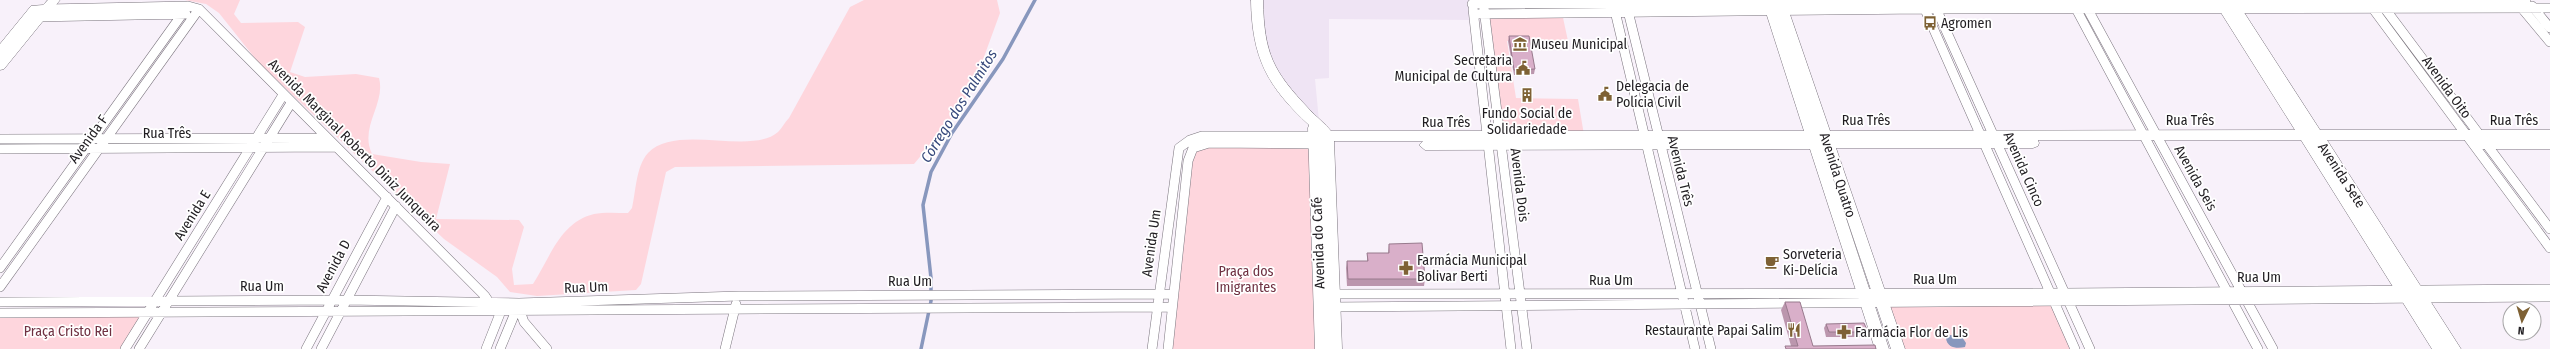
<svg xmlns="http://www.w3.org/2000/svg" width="2550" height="349" font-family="'Fira Sans Condensed',sans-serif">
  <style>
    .built { fill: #efe4f4 }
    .green { fill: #fed6dd }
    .water { fill: #8897bd }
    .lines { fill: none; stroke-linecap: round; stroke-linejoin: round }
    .stream { stroke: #8897bd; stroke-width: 3.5 }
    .street-casing { stroke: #7b757e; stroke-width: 10 }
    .secondary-casing { stroke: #7b757e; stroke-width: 1 }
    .street { stroke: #fff; stroke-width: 9 }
    .secondary { fill: #fff; fill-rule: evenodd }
    .wall { fill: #bb96ad }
    .building { fill: #d9afc9; stroke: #987a8d }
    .labels { text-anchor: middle; stroke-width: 3.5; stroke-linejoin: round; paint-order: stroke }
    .poi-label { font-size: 14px; fill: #201d21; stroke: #fff; text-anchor: start }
    .street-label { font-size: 14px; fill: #201d21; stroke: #fff }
    .park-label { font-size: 14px; fill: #6f3142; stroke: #fff }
    .water-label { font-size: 15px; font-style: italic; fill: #37497c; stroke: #fff }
  </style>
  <rect width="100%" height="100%" fill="#f8f1fa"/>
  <!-- built -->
  <path class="built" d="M1262 0H1471L1473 20 1329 19V78L1315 79 1319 121 1282 86 1265 48Z"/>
  <!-- green -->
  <path class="green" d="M185 0H240L234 14 241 23 298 22 305 27 290 72 305 77 356 74 379 78C386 104 359 127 372 154L421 162 450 164 436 219 519 220 524 227 512 269 514 285 533 284C550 258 560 222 594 214 604 212 617 213 628 213L632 208C636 191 636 166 648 153 676 123 751 156 778 132 782 128 785 122 789 118L850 7 864 0H997L1000 13 977 76 960 109 914 164 675 167 666 172 641 284 636 290 537 296 510 292 497 277 444 239 258 62 219 13 206 4Z
    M1562 13 1568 41H1507L1516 98 1578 99 1584 135 1499 136 1485 14Z
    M1314 145 1317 349H1170L1188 162 1196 146Z
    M1883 303H2054L2075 349H1898Z
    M147 312 124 349H0V313Z"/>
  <!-- water -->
  <path class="water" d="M1950 335 1962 337 1966 343 1965 347C1957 349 1947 348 1946 338Z"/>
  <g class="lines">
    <!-- stream -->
    <path class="stream" d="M921 349 931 301V278L923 205 931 172 952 133 1003 59 1035 0"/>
    <defs>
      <path id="street" d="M1472 4 2526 0
        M1923 5 2075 349
        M2074 5 2258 349
        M1935 6 2090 349
        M2086 6 2273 349
        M2371 6 2550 248
        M2383 6 2550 229
        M2520 6 2550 42
        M2532 6 2550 28
        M1614 7 1695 349
        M1627 7 1711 349
        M47 9 188 6 199 9 485 296 491 305
        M1473 9 1511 349
        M1484 9 1527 349
        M1474 14 1924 9 2550 8
        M35 17 186 14
        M0 139 326 138
        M0 149 335 147
        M0 268 188 6
        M0 287 199 9
        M1327 294 2065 293 2550 289
        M0 302 346 300 519 303 739 296 1173 294
        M522 306 520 311 524 322 547 349
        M1330 307 2550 297
        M0 313 1171 307
        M125 349 283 95
        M139 349 291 103
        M306 349 387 197
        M321 349 396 206
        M486 349 503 306
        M500 349 517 308
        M725 349 736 304
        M1152 349 1179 148 1190 140 1202 136H1315
        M1168 349 1188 161 1193 148 1209 143 1315 144"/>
      <path id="secondary" d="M48 0H60L4 69 0 70V44L31 6 43 5Z
        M1251 0H1263C1264 54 1273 71 1309 109 1316 117 1325 123 1331 131H1804L1762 0H1785L1830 131 2295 130 2213 0H2236L2320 130H2550V149H2477L2471 144 2475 140H2327L2461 349H2432L2301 140H2038L2039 143 2038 146 2033 148H1836L1905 349H1891L1823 148 1889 349H1875L1810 149 1425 150 1419 145 1423 141H1334L1342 349H1315L1308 128 1309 125C1267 86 1252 58 1251 0Z"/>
    </defs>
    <!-- street casing -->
    <use href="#street" class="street-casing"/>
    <!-- secondary casing -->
    <use href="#secondary" class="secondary-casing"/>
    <!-- street -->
    <use href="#street" class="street"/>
    <!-- secondary -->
    <use href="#secondary" class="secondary"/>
  </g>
  <!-- wall -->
  <path class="wall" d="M1509 36 1535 69 1534 74 1514 75 1508 41Z
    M1389 244 1425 279 1424 286H1347L1346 268 1347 261H1367V253H1388Z
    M1785 302 1813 346H1791L1781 310Z
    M1826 324 1868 332 1865 337H1826L1824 328Z"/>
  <!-- building -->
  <path class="building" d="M1509 36H1529L1535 69 1514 70Z
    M1422 243 1425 279H1348L1347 261H1368L1367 253H1389V244Z
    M1785 302H1800L1813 346 1875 345 1876 349H1786L1785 346H1798Z
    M1864 323 1868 332H1829L1826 324Z"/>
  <!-- icons -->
  <defs>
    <symbol id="bus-bare" viewBox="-9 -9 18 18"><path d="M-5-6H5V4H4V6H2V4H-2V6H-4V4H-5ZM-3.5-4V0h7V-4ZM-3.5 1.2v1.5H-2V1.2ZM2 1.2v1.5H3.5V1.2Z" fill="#7e6134" stroke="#fff" stroke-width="2.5" paint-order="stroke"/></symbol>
    <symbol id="museum-bare" viewBox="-9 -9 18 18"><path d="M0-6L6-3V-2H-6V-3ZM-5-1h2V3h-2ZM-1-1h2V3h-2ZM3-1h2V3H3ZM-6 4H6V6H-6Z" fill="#7e6134" stroke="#fff" stroke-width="2.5" paint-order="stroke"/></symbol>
    <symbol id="civic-bare" viewBox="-9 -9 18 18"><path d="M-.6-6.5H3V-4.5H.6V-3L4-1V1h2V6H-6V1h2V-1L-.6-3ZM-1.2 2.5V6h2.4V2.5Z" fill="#7e6134" stroke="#fff" stroke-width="2.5" paint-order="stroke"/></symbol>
    <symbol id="building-bare" viewBox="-9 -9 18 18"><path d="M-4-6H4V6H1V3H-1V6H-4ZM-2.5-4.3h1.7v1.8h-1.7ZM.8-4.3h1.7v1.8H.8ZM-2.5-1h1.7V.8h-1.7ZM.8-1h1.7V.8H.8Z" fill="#7e6134" stroke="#fff" stroke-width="2.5" paint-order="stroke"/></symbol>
    <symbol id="cafe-bare" viewBox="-9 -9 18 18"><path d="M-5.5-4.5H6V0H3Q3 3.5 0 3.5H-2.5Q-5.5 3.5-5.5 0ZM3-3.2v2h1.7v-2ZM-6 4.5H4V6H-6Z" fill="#7e6134" stroke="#fff" stroke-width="2.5" paint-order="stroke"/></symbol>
    <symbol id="pharmacy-bare" viewBox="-9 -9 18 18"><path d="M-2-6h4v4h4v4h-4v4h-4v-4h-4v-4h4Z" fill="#7e6134" stroke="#fff" stroke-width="2.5" paint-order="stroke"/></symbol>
    <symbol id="restaurant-bare" viewBox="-9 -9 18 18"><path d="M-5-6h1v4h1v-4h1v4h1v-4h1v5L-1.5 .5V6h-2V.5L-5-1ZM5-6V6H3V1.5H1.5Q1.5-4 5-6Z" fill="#7e6134" stroke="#fff" stroke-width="2.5" paint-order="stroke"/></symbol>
  </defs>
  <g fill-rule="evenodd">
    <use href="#bus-bare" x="1920" y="13" width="20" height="20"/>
    <use href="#museum-bare" x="1510" y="34" width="20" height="20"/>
    <use href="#civic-bare" x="1513" y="58" width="20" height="20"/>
    <use href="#civic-bare" x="1595" y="84" width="20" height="20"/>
    <use href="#building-bare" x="1517" y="85" width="20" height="20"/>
    <use href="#cafe-bare" x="1762" y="252" width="20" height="20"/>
    <use href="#pharmacy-bare" x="1396" y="258" width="20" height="20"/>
    <use href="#restaurant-bare" x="1784" y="320" width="20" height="20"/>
    <use href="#pharmacy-bare" x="1834" y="322" width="20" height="20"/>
  </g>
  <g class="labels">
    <!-- poi labels -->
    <g class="poi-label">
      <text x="1941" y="28">Agromen</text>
      <text x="1531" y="49">Museu Municipal</text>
      <text x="1512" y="65" text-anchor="end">Secretaria<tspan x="1512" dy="16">Municipal de Cultura</tspan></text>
      <text x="1616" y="91">Delegacia de<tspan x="1616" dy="16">Polícia Civil</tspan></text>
      <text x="1527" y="118" text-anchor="middle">Fundo Social de<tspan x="1527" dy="16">Solidariedade</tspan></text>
      <text x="1783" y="259">Sorveteria<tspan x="1783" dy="16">Ki-Delícia</tspan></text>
      <text x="1417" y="265">Farmácia Municipal<tspan x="1417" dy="16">Bolivar Berti</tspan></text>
      <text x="1783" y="335" text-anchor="end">Restaurante Papai Salim</text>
      <text x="1855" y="337">Farmácia Flor de Lis</text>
    </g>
    <!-- street labels -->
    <g class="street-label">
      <text transform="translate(2447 87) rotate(54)" y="5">Avenida Oito</text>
      <text x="1866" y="125">Rua Três</text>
      <text x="2190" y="125">Rua Três</text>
      <text x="2514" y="125">Rua Três</text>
      <text x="1446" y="127">Rua Três</text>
      <text x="167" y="138">Rua Três</text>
      <text transform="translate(88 139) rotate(-54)" y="5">Avenida F</text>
      <text transform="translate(355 145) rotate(45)" y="5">Avenida Marginal Roberto Diniz Junqueira</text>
      <text transform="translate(2024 169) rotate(66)" y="5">Avenida Cinco</text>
      <text transform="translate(1681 171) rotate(76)" y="5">Avenida Três</text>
      <text transform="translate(1838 175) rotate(72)" y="5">Avenida Quatro</text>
      <text transform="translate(2342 175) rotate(57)" y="5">Avenida Sete</text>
      <text transform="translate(2196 178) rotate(61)" y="5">Avenida Seis</text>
      <text transform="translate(1520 185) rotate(83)" y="5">Avenida Dois</text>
      <text transform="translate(192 215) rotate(-58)" y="5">Avenida E</text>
      <text transform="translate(1151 243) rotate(-82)" y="5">Avenida Um</text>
      <text transform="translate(1318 243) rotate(-92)" y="5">Avenida do Café</text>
      <text transform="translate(333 266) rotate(-62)" y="5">Avenida D</text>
      <text x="2259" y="282">Rua Um</text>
      <text x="1935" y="284">Rua Um</text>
      <text x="1611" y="285">Rua Um</text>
      <text x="910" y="286">Rua Um</text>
      <text x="262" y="291">Rua Um</text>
      <text transform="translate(586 287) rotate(-2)" y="5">Rua Um</text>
    </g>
    <!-- park labels -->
    <g class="park-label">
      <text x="1246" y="276">Praça dos<tspan x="1246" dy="16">Imigrantes</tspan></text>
      <text x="68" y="336">Praça Cristo Rei</text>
    </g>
    <!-- water labels -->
    <g class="water-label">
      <text transform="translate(959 106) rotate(-58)" y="5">Córrego dos Palmitos</text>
    </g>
  </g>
  <!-- north arrow -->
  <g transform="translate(2522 321) rotate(185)"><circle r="19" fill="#ffffff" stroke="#a6a5a6"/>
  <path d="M0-3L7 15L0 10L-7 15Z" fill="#7e6134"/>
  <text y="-6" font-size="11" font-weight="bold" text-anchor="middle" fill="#201d21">N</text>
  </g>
</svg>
